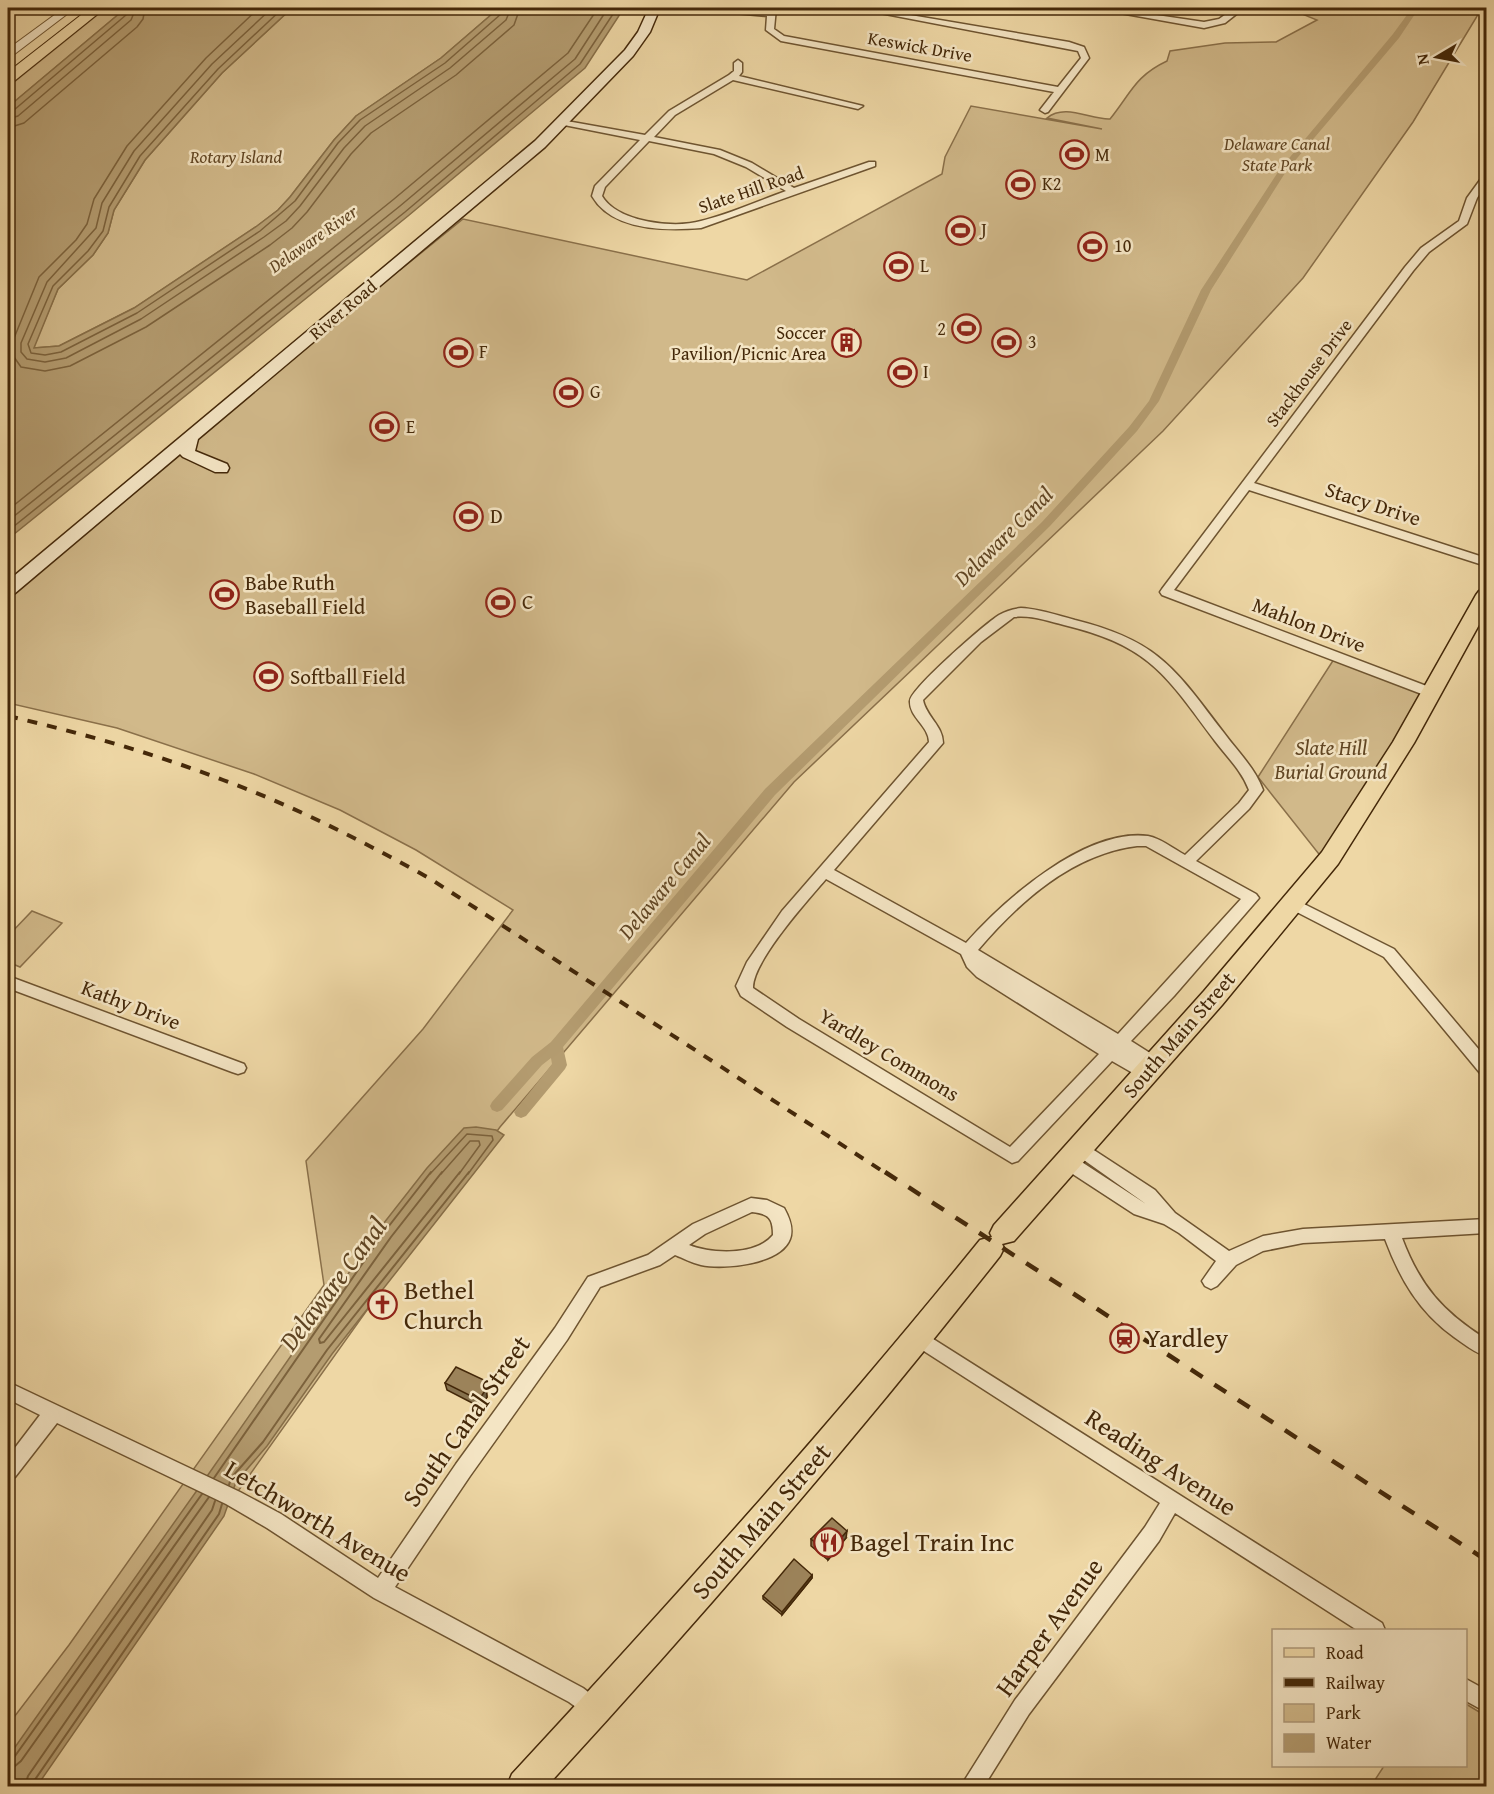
<svg xmlns="http://www.w3.org/2000/svg" width="1494" height="1794" font-family="'Gentium Book Plus',serif">
  <style>
    .green { fill: #d1b98a; stroke: #8a704a; stroke-width: 1.5 }
    .water { fill: #b49c70; stroke: #876e47; stroke-width: 1.5 }
    .lines { fill: none; stroke-linecap: round; stroke-linejoin: round }
    .shore-far1 { stroke: #7c623c; stroke-width: 1.5 }
    .shore { stroke: #7c623c; stroke-width: 2 }
    .canal { fill: #b49c70; fill-rule: evenodd }
    .minor-casing { stroke: #6e5430; stroke-width: 3 }
    .tertiary-casing { stroke: #6e5430; stroke-width: 2 }
    .secondary-casing { stroke: #442809; stroke-width: 3 }
    .primary-casing { stroke: #442809; stroke-width: 3 }
    .trunk-casing { stroke: #442809; stroke-width: 2 }
    .minor { fill: #f4e5c4; fill-rule: evenodd }
    .tertiary { fill: #f4e5c4; fill-rule: evenodd }
    .secondary { fill: #f4e5c4; fill-rule: evenodd }
    .primary { fill: #eed7a5; fill-rule: evenodd }
    .trunk { fill: #eed7a5; fill-rule: evenodd }
    .rail-far1 { stroke: #442809; stroke-width: 4; stroke-dasharray: 10 10; stroke-linecap: butt }
    .rail { stroke: #442809; stroke-width: 4.5; stroke-dasharray: 14 14; stroke-linecap: butt }
    .wall { fill: #86714d; stroke: #442809; stroke-width: 1.5 }
    .shaded-wall { fill: #6d5c3f; stroke: #442809; stroke-width: 1.5 }
    .building { fill: #9c835a; stroke: #442809; stroke-width: 1.5 }
    .labels { text-anchor: middle; stroke-width: 5; stroke-linejoin: round; paint-order: stroke }
    .far-street-label { font-size: 18px; fill: #442809; stroke: #f4e5c4 }
    .far-park-label { font-size: 18px; font-style: italic; fill: #604523; stroke: #f4e5c4 }
    .far-poi-label { font-size: 18px; fill: #442809; stroke: #f4e5c4; text-anchor: start }
    .far-water-label { font-size: 18px; font-style: italic; fill: #604523; stroke: #f4e5c4 }
    .street-label { font-size: 21px; fill: #442809; stroke: #f4e5c4 }
    .poi-label { font-size: 21px; fill: #442809; stroke: #f4e5c4; text-anchor: start }
    .park-label { font-size: 21px; font-style: italic; fill: #604523; stroke: #f4e5c4 }
    .water-label { font-size: 22px; font-style: italic; fill: #604523; stroke: #f4e5c4 }
    .near-poi-label { font-size: 26px; fill: #442809; stroke: #f4e5c4; text-anchor: start }
    .near-street-label { font-size: 26px; fill: #442809; stroke: #f4e5c4 }
    .near-water-label { font-size: 27px; font-style: italic; fill: #604523; stroke: #f4e5c4 }
  </style>
  <rect width="100%" height="100%" fill="#eed7a5"/>
  <filter id="stains"><feTurbulence type="fractalNoise" baseFrequency=".00333" numOctaves="4"/><feColorMatrix values="0 0 0 0 .2 0 0 0 0 .09 0 0 0 0 .02 0 0 0 .5 -.17"/></filter>
  <radialGradient id="worn" r=".72"><stop offset=".6" stop-color="#630" stop-opacity="0"/><stop offset="1" stop-color="#630" stop-opacity=".3"/></radialGradient>
  <!-- green -->
  <path class="green" d="M106 8H126L8 107V87Z
    M292 8H499L441 58 356 116 334 140 290 197 278 210 257 226 134 308 59 346 33 348 58 289 93 255 108 233 114 210 145 160 222 73Z
    M1306 8H1482L1413 122 1303 278 1163 431 794 782 500 1127 402 1261 189 1560 8 1786V1725L69 1645 324 1285 306 1161 423 1029 513 910 416 850 340 810 254 774 117 728 8 703V593L397 269 400 270 463 219 747 280 942 174 945 157 971 106 1102 129 1047 118C1065 103 1091 120 1110 119 1131 93 1135 76 1167 61L1170 51 1225 43 1276 42 1317 20 1302 14Z
    M1336 656 1432 693 1326 863 1258 777Z
    M32 911 62 923 20 967 8 962V936Z
    M1466 1704 1486 1716V1786H1371L1384 1766H1466Z"/>
  <!-- water -->
  <path class="water" d="M126 8H292L222 73 145 160 114 210 108 233 93 255 58 289 34 348 59 346 134 308 257 226 278 210 290 197 334 140 356 116 441 58 499 8H624L585 68 408 216 8 539V107Z
    M476 1127 496 1130 504 1135 332 1354 267 1446 236 1482 224 1516 37 1786H8V1757L210 1472 380 1228 427 1168 464 1128Z"/>
  <g class="lines">
    <!-- shore-far1 -->
    <path class="shore-far1" d="M259 8 206 58 127 146 94 199 87 224 76 240 39 277 12 343 14 357 21 367 45 371 70 366 146 327 270 245 292 228 307 212 351 154 371 133 456 75 514 25 520 8
      M272 8 212 64 134 151 102 203 96 228 47 282 21 343V352L27 359 45 362 66 358 141 319 264 237 286 221 300 206 344 148 365 126 450 68 506 20 511 8
      M283 8 218 69 140 156 109 207 103 231 88 251 53 286 28 344 31 353 45 355 61 352 137 313 260 231 295 201 338 143 360 120 445 63 501 14 503 8
      M8 111 14 110 126 15 129 8
      M8 119 18 116 131 20 136 8
      M8 128 24 123 137 27 143 19 145 8
      M8 510 394 199 568 53 598 8
      M8 521 400 206 575 59 608 8
      M8 531 405 212 580 64 617 8
      M430 1174 467 1134 492 1136 493 1140 468 1174
      M441 1174 470 1141H479L480 1145 459 1174"/>
    <!-- shore -->
    <path class="shore" d="M442 1172 391 1237 319 1339 320 1343 324 1342 460 1172
      M214 1478 385 1231 431 1172
      M229 1485 231 1478 263 1442 327 1350 469 1172
      M8 1759 15 1756 202 1494
      M8 1767 15 1766 21 1761 209 1497
      M25 1786 28 1776 212 1510 215 1501
      M33 1786 34 1781 219 1514 222 1504"/>
    <!-- canal -->
    <path class="canal" d="M1412 8H1419L1399 38 1287 170 1211 290 1159 401 1137 431 1050 526 775 795 563 1047 567 1065 565 1069 526 1116 521 1118 516 1116 514 1112 552 1064 551 1058 542 1065 502 1110 497 1112 492 1110 490 1106 492 1102 532 1057 551 1042 765 789 1042 522 1129 427 1149 401 1201 290 1280 169 1393 34Z"/>
    <defs>
      <path id="minor" d="M708 8 768 11V8H776L774 29 784 36 1058 87 1081 58 1078 51 854 8H869L1069 42 1084 47 1089 58 1048 112 1045 113 1040 110 1054 92 781 41 766 30 767 16 712 11Z
        M1092 8H1109L1204 22 1219 19 1235 8H1244L1225 23 1204 28Z
        M1483 33H1486V38H1482Z
        M738 60 742 63V72L739 76 863 106 858 109 733 80 675 115 654 137 720 150 752 163 794 188 869 162H875V166L701 228C665 231 612 231 592 196L595 186 640 140 564 125 561 124V120L645 135 669 111 729 75 734 71V63ZM649 141 714 154 746 167 786 191C758 201 730 214 701 221 674 229 617 222 602 196L605 187Z
        M1486 175V184L1477 198 1467 224 1429 252 1413 271 1254 483 1486 558V566L1249 490 1174 590 1437 690 1439 693 1437 696H1427L1162 595 1160 592 1162 589 1405 267 1421 248 1459 221 1467 198 1483 176Z
        M1021 608C1039 609 1057 615 1075 620 1159 641 1175 669 1224 733 1238 752 1255 768 1263 790L1249 809 1196 861 1256 894 1259 898 1174 996 1131 1041 1161 1060 1163 1064 1161 1068 1155 1070 1140 1063 1151 1069 1153 1074 1151 1079 1145 1080 1112 1061 1018 1161 1012 1163 787 1027 741 996 736 986 747 962 782 911 929 742C929 726 909 717 910 701 910 689 985 624 999 615 1006 611 1013 609 1021 608ZM1014 617C1031 615 1048 621 1064 625 1150 646 1165 674 1215 741 1227 757 1242 771 1249 790L1239 803 1185 855C1174 849 1160 838 1148 836 1085 828 1004 900 966 943L834 870 943 743C943 726 926 716 923 700L981 642ZM1137 846H1146L1241 899 1118 1034 978 950C1019 902 1072 854 1137 846ZM826 879 961 954 967 967 977 977 1099 1054 1010 1147 799 1019 753 988C752 962 808 900 826 879Z
        M1294 899 1394 949 1486 1058V1075L1480 1073 1384 957 1289 908 1286 904 1289 900Z
        M8 976 244 1064 246 1068 244 1072 238 1074 232 1072 8 988Z
        M1080 1141 1155 1190 1175 1213 1229 1251 1263 1236 1303 1229 1486 1219V1233L1402 1238C1420 1286 1443 1312 1486 1339V1356C1475 1353 1464 1344 1454 1337 1419 1312 1400 1279 1385 1239L1303 1243 1263 1251 1236 1265 1217 1286 1211 1289 1205 1286 1202 1281 1216 1261 1179 1233 1164 1224 1134 1214 1062 1167 1060 1162 1062 1157 1068 1155 1074 1157 1146 1204 1074 1153 1072 1148 1074 1143Z
        M751 1198 767 1200 784 1208C789 1217 794 1228 790 1239 781 1264 724 1270 701 1265 692 1263 683 1258 675 1255L660 1265 600 1287 567 1340 470 1476 395 1587 583 1688 602 1703 606 1710 602 1717 595 1721 569 1702 374 1598 267 1528 226 1504 57 1423 15 1477 8 1480V1457L40 1415 8 1399V1382L240 1492 281 1514 378 1578 456 1464 555 1328 588 1277 648 1255 693 1224ZM752 1212C769 1214 773 1218 773 1235 756 1256 712 1254 689 1245L705 1234Z
        M919 1330 1382 1623 1385 1630H1357L1175 1513 1159 1541 1029 1714 984 1786H961L1015 1700 1145 1527 1160 1503 913 1344 910 1338 913 1332Z
        M1466 1679 1486 1690V1712L1466 1701Z"/>
      <path id="tertiary" d="M64 8H75L12 56 8 57V49Z"/>
      <path id="secondary" d="M649 8H660L650 32 633 56 545 147 198 439 195 451 227 464 229 468 227 472H215L183 457 180 454 14 594 8 595V581L535 141 625 50 638 32Z"/>
      <path id="primary" d="M1486 589V612L1414 743 1338 864 1222 1005 1014 1241 1002 1244 1004 1248 1000 1256C856 1439 704 1615 547 1786H507L512 1774C673 1600 831 1424 980 1240L992 1237 990 1233 994 1225 1204 991 1322 852 1393 742 1476 595 1479 591Z"/>
      <path id="trunk" d="M90 8H105L13 82 8 83V72Z"/>
    </defs>
    <!-- minor casing -->
    <use href="#minor" class="minor-casing"/>
    <!-- tertiary casing -->
    <use href="#tertiary" class="tertiary-casing"/>
    <!-- secondary casing -->
    <use href="#secondary" class="secondary-casing"/>
    <!-- primary casing -->
    <use href="#primary" class="primary-casing"/>
    <!-- trunk casing -->
    <use href="#trunk" class="trunk-casing"/>
    <!-- minor -->
    <use href="#minor" class="minor"/>
    <!-- tertiary -->
    <use href="#tertiary" class="tertiary"/>
    <!-- secondary -->
    <use href="#secondary" class="secondary"/>
    <!-- primary -->
    <use href="#primary" class="primary"/>
    <!-- trunk -->
    <use href="#trunk" class="trunk"/>
    <!-- rail-far1 -->
    <path class="rail-far1" d="M8 716C81 733 153 753 223 780 294 806 362 841 429 878L887 1174"/>
    <!-- rail -->
    <path class="rail" d="M885 1172 1486 1560"/>
  </g>
  <!-- wall -->
  <path class="wall" d="M854 330V338L850 348 841 347V340Z
    M445 1383 487 1389 486 1390 487 1397 480 1407 447 1390Z
    M846 1538 828 1560 811 1546V1539Z
    M812 1575V1578L782 1615 763 1599V1596Z"/>
  <!-- shaded-wall -->
  <path class="shaded-wall" d="M854 330V338L850 348 851 341Z
    M486 1381 487 1397 480 1407 479 1400 482 1387Z
    M847 1531 846 1538 828 1560V1553Z
    M812 1575V1578L782 1615V1612Z"/>
  <!-- building -->
  <path class="building" d="M844 329 854 330 851 341 841 340Z
    M456 1367 486 1381 482 1387 486 1389 479 1400 445 1383Z
    M832 1518 847 1531 828 1553 811 1539Z
    M794 1559 812 1575 782 1612 763 1596Z"/>
  <!-- icons -->
  <defs>
    <symbol id="stadium-ring" viewBox="-11 -11 22 22"><circle r="9.5" fill="#f4e5c4" stroke="#8f2418" stroke-width="1.5"/><path d="M0-5a6.5 5 0 1 0 0 10a6.5 5 0 1 0 0-10ZM-3.5-1.8h7v3.6h-7Z" fill="#8f2418"/></symbol>
    <symbol id="building-ring" viewBox="-11 -11 22 22"><circle r="9.5" fill="#f4e5c4" stroke="#8f2418" stroke-width="1.5"/><path d="M-4-6H4V6H1V3H-1V6H-4ZM-2.5-4.3h1.7v1.8h-1.7ZM.8-4.3h1.7v1.8H.8ZM-2.5-1h1.7V.8h-1.7ZM.8-1h1.7V.8H.8Z" fill="#8f2418"/></symbol>
    <symbol id="church-ring" viewBox="-11 -11 22 22"><circle r="9.5" fill="#f4e5c4" stroke="#8f2418" stroke-width="1.5"/><path d="M-1.2-6h2.4v3.5h3.3v2.4h-3.3V6h-2.4V-.1h-3.3v-2.4h3.3Z" fill="#8f2418"/></symbol>
    <symbol id="station-ring" viewBox="-11 -11 22 22"><circle r="9.5" fill="#f4e5c4" stroke="#8f2418" stroke-width="1.5"/><path d="M-3-6H3Q5-6 5-4V2Q5 4 3 4L4.5 6H3L1.5 4h-3L-3 6H-4.5L-3 4Q-5 4-5 2V-4Q-5-6-3-6ZM-3.5-4v3h7v-3ZM-3.5 1v1.5H-2V1ZM2 1v1.5H3.5V1Z" fill="#8f2418"/></symbol>
    <symbol id="restaurant-ring" viewBox="-11 -11 22 22"><circle r="9.5" fill="#f4e5c4" stroke="#8f2418" stroke-width="1.5"/><path d="M-5-6h1v4h1v-4h1v4h1v-4h1v5L-1.5 .5V6h-2V.5L-5-1ZM5-6V6H3V1.5H1.5Q1.5-4 5-6Z" fill="#8f2418"/></symbol>
  </defs>
  <g fill-rule="evenodd">
    <use href="#stadium-ring" x="1058" y="138" width="33" height="33"/>
    <use href="#stadium-ring" x="1004" y="168" width="33" height="33"/>
    <use href="#stadium-ring" x="944" y="214" width="33" height="33"/>
    <use href="#stadium-ring" x="1076" y="230" width="33" height="33"/>
    <use href="#stadium-ring" x="882" y="250" width="33" height="33"/>
    <use href="#stadium-ring" x="950" y="312" width="33" height="33"/>
    <use href="#stadium-ring" x="990" y="326" width="33" height="33"/>
    <use href="#building-ring" x="830" y="326" width="33" height="33"/>
    <use href="#stadium-ring" x="442" y="336" width="33" height="33"/>
    <use href="#stadium-ring" x="886" y="356" width="33" height="33"/>
    <use href="#stadium-ring" x="552" y="376" width="33" height="33"/>
    <use href="#stadium-ring" x="368" y="410" width="33" height="33"/>
    <use href="#stadium-ring" x="452" y="500" width="33" height="33"/>
    <use href="#stadium-ring" x="208" y="578" width="33" height="33"/>
    <use href="#stadium-ring" x="484" y="586" width="33" height="33"/>
    <use href="#stadium-ring" x="252" y="660" width="33" height="33"/>
    <use href="#church-ring" x="366" y="1288" width="33" height="33"/>
    <use href="#station-ring" x="1108" y="1322" width="33" height="33"/>
    <use href="#restaurant-ring" x="812" y="1526" width="33" height="33"/>
  </g>
  <g class="labels">
    <!-- far-street labels -->
    <g class="far-street-label">
      <text transform="translate(920 47) rotate(10)" y="6">Keswick Drive</text>
      <text transform="translate(751 190) rotate(-19)" y="6">Slate Hill Road</text>
      <text transform="translate(343 310) rotate(-40)" y="6">River Road</text>
      <text transform="translate(1309 373) rotate(-53)" y="6">Stackhouse Drive</text>
    </g>
    <!-- far-park labels -->
    <g class="far-park-label">
      <text x="1277" y="150">Delaware Canal<tspan x="1277" dy="21">State Park</tspan></text>
      <text x="236" y="163">Rotary Island</text>
    </g>
    <!-- far-poi labels -->
    <g class="far-poi-label">
      <text x="1095" y="161">M</text>
      <text x="1042" y="190">K2</text>
      <text x="981" y="236">J</text>
      <text x="1114" y="252">10</text>
      <text x="920" y="272">L</text>
      <text x="946" y="335" text-anchor="end">2</text>
      <text x="826" y="339" text-anchor="end">Soccer<tspan x="826" dy="21">Pavilion/Picnic Area</tspan></text>
      <text x="1028" y="348">3</text>
      <text x="479" y="358">F</text>
      <text x="923" y="378">I</text>
      <text x="590" y="398">G</text>
      <text x="406" y="433">E</text>
    </g>
    <!-- far-water labels -->
    <g class="far-water-label">
      <text transform="translate(313 239) rotate(-35)" y="6">Delaware River</text>
    </g>
    <!-- street labels -->
    <g class="street-label">
      <text transform="translate(1373 504) rotate(18)" y="7">Stacy Drive</text>
      <text transform="translate(1309 625) rotate(21)" y="7">Mahlon Drive</text>
      <text transform="translate(131 1005) rotate(21)" y="7">Kathy Drive</text>
      <text transform="translate(1179 1035) rotate(-49)" y="7">South Main Street</text>
      <text transform="translate(889 1055) rotate(31)" y="7">Yardley Commons</text>
    </g>
    <!-- poi labels -->
    <g class="poi-label">
      <text x="490" y="523">D</text>
      <text x="245" y="590">Babe Ruth<tspan x="245" dy="24">Baseball Field</tspan></text>
      <text x="522" y="609">C</text>
      <text x="290" y="684">Softball Field</text>
    </g>
    <!-- park labels -->
    <g class="park-label">
      <text x="1331" y="755">Slate Hill<tspan x="1331" dy="24">Burial Ground</tspan></text>
    </g>
    <!-- water labels -->
    <g class="water-label">
      <text transform="translate(1003 536) rotate(-45)" y="8">Delaware Canal</text>
      <text transform="translate(664 886) rotate(-50)" y="8">Delaware Canal</text>
    </g>
    <!-- near-poi labels -->
    <g class="near-poi-label">
      <text x="404" y="1299">Bethel<tspan x="404" dy="30">Church</tspan></text>
      <text x="1145" y="1347">Yardley</text>
      <text x="850" y="1551">Bagel Train Inc</text>
    </g>
    <!-- near-street labels -->
    <g class="near-street-label">
      <text transform="translate(466 1421) rotate(-55)" y="9">South Canal Street</text>
      <text transform="translate(1161 1462) rotate(33)" y="9">Reading Avenue</text>
      <text transform="translate(318 1521) rotate(31)" y="9">Letchworth Avenue</text>
      <text transform="translate(761 1521) rotate(-49)" y="9">South Main Street</text>
      <text transform="translate(1049 1627) rotate(-54)" y="9">Harper Avenue</text>
    </g>
    <!-- near-water labels -->
    <g class="near-water-label">
      <text transform="translate(333 1284) rotate(-53)" y="9">Delaware Canal</text>
    </g>
  </g>
  <!-- margin -->
  <rect width="1494" height="1794" fill="none" stroke="#eed7a5" stroke-width="30"/>
  <rect x="9" y="9" width="1476" height="1776" fill="none" stroke="#442809" stroke-width="3"/>
  <rect x="15" y="15" width="1464" height="1764" fill="none" stroke="#442809" stroke-width="1.5"/>
  <!-- legend -->
  <rect x="1272" y="1629" width="195" height="138" fill="#f4e5c4" stroke="#ae9979" stroke-width="1.5"/>
  <rect x="1284" y="1648" width="30" height="9" fill="#eed7a5" stroke="#ae9979" stroke-width="1.5"/>
  <text x="1326" y="1659" font-size="18" fill="#442809">Road</text>
  <rect x="1284" y="1678" width="30" height="9" fill="#442809" stroke="#ae9979" stroke-width="1.5"/>
  <text x="1326" y="1689" font-size="18" fill="#442809">Railway</text>
  <rect x="1284" y="1704" width="30" height="18" fill="#d1b98a" stroke="#ae9979" stroke-width="1.5"/>
  <text x="1326" y="1719" font-size="18" fill="#442809">Park</text>
  <rect x="1284" y="1734" width="30" height="18" fill="#b49c70" stroke="#ae9979" stroke-width="1.5"/>
  <text x="1326" y="1749" font-size="18" fill="#442809">Water</text>
  <!-- north arrow -->
  <g transform="translate(1437 57) rotate(260)" stroke="#f4e5c4" stroke-width="4.5" paint-order="stroke">
  <path d="M0-4.5L10 22L0 15L-10 22Z" fill="#442809"/>
  <text y="-9" font-size="16" font-weight="bold" text-anchor="middle" fill="#442809">N</text>
  </g>
  <rect width="100%" height="100%" filter="url(#stains)"/>
  <rect width="100%" height="100%" fill="url(#worn)"/>
</svg>
